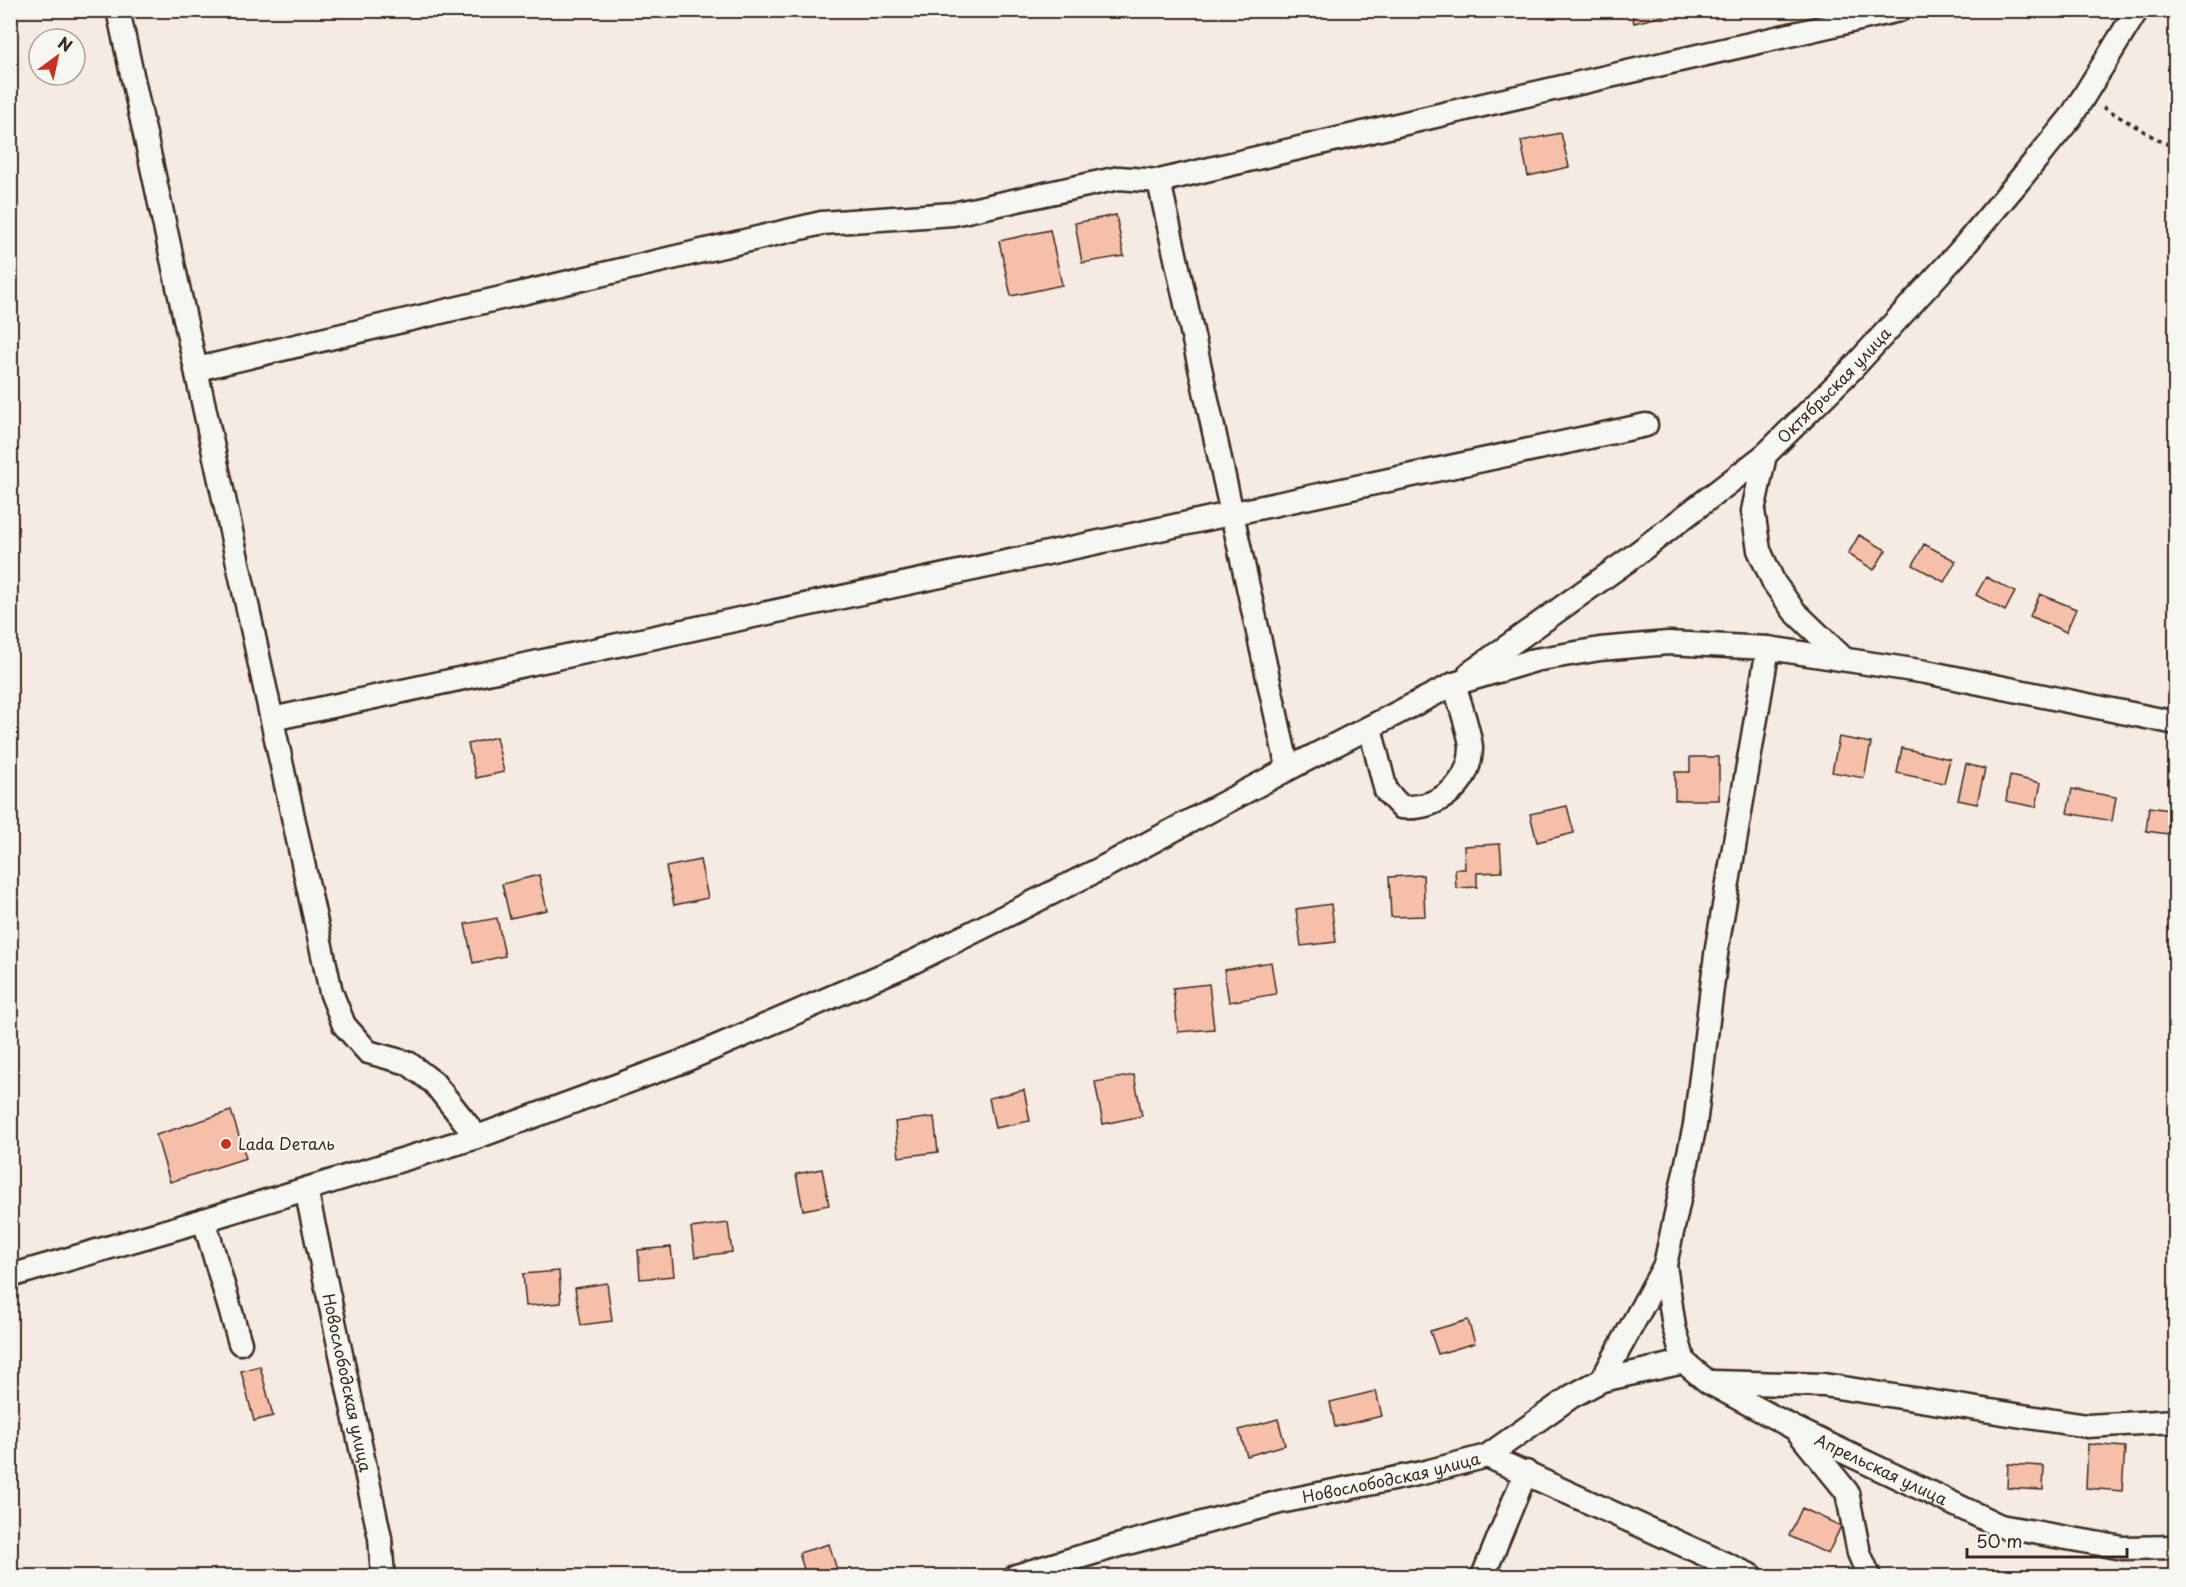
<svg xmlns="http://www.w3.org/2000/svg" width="2186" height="1587" font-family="'Playpen Sans',sans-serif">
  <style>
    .building { fill: #f6bfa9; stroke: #3b2a1e; stroke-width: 1.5 }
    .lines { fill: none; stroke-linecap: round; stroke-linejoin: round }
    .minor-casing { stroke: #3b2a1e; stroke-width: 27 }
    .path { stroke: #3b2a1e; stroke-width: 4; stroke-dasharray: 4.5 4.5; stroke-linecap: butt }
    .minor { stroke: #f6f6f2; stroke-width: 22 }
    .poi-dot { fill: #c8321e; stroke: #f6f6f2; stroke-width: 2 }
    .labels { text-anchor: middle; stroke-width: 4.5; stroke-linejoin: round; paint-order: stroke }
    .street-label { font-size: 16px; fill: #3b2a1e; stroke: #f6f6f2 }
    .poi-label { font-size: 16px; fill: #3b2a1e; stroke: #f6f6f2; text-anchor: start }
  </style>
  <rect width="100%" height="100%" fill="#f6ebe3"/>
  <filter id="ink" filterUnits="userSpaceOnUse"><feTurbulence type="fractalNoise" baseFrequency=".0167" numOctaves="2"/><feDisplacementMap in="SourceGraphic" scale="12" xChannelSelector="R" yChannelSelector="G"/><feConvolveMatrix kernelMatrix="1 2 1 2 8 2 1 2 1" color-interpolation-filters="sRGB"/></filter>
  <g filter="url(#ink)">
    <!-- building -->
    <path class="building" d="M1615 10H1662L1663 16 1634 23 1632 13 1616 17Z
      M1561 133 1569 167 1528 176 1521 141Z
      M1116 215 1124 256 1082 263 1075 223Z
      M1050 230 1062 285 1011 296 999 241Z
      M1859 535 1886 550 1874 570 1848 554Z
      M1924 544 1956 561 1944 582 1913 565Z
      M1986 577 2015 592 2005 611 1976 595Z
      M2040 594 2076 609 2066 632 2030 616Z
      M496 737 504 772 476 778 468 744Z
      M1839 737 1871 743 1864 778 1832 772Z
      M1902 748 1950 759 1944 783 1897 773Z
      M1690 757H1719V800H1675V772H1690Z
      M1966 764 1985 769 1977 804 1958 800Z
      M2010 776 2041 783 2036 807 2006 801Z
      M2072 789 2116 797 2112 821 2067 813Z
      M1567 806 1574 833 1537 842 1530 814Z
      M2149 807 2176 811V835L2146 831Z
      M1500 844 1502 872 1477 873V887L1456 888 1455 869H1465L1464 846Z
      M700 860 708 898 674 905 666 867Z
      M539 875 547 910 510 918 502 884Z
      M1423 875 1425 916 1391 917 1389 877Z
      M1331 904 1336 942 1301 946 1296 909Z
      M497 918 505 956 473 963 465 924Z
      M1271 962 1276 994 1229 1002 1224 970Z
      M1209 984 1214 1029 1178 1032 1173 988Z
      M1134 1075 1142 1116 1103 1124 1095 1082Z
      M1024 1090 1030 1121 995 1128 989 1098Z
      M231 1111 246 1158 170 1182 156 1135Z
      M934 1117 938 1152 899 1157 895 1122Z
      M822 1169 829 1205 803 1210 796 1174Z
      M728 1223 732 1252 695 1257 691 1228Z
      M671 1247 674 1276 640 1279 638 1250Z
      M559 1271 561 1303 526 1306 523 1274Z
      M607 1283 612 1321 581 1325 575 1288Z
      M1468 1320 1475 1343 1438 1354 1430 1331Z
      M260 1366 273 1416 254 1421 241 1371Z
      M1376 1391 1382 1416 1335 1427 1330 1402Z
      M1278 1419 1285 1445 1247 1456 1239 1430Z
      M2088 1444 2125 1447 2122 1491 2086 1488Z
      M2008 1464 2044 1466 2043 1490 2007 1488Z
      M1802 1508 1841 1526 1828 1554 1789 1536Z
      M829 1544 839 1576H806L799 1553Z"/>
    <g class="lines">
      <defs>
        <g id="minor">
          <path d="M118 10 331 992 344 1025 368 1052 408 1063 434 1083 477 1137"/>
          <path d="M1159 181 1448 113 1899 10"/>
          <path d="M197 369 822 223 953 214 1119 178 1159 181 1288 769"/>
          <path d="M1765 455 1753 511 1759 550 1774 583 1794 611 1844 659"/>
          <path id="s1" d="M1470 673 1627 561 1765 455 1851 370 1959 252 2017 183 2071 117 2137 10"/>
          <path d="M272 719 1646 425"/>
          <path d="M1370 728 1386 791 1401 807C1437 810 1470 786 1471 748 1471 736 1458 698 1454 684"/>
          <path id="s2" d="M306 1189 380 1538 383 1576"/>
          <path d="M204 1220 240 1343"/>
          <path d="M1665 1265 1674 1327 1684 1362"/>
          <path d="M10 1276 204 1220 477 1137 681 1062 913 962 1102 868 1288 769 1454 684 1535 660 1600 649 1668 643 1768 648 1926 672 2176 723"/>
          <path id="s3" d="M1602 1380 1684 1362 1708 1382 1794 1428 2000 1526 2123 1548 2176 1547"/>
          <path d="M1712 1382 1824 1385 2087 1426 2176 1421"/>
          <path d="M1799 1433 1847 1492 1859 1553 1869 1576"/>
          <path d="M1487 1456 1572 1396 1602 1380 1665 1265 1695 1125 1717 947 1768 648"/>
          <path id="s4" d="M1016 1576 1113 1547 1280 1502 1422 1473 1487 1456 1752 1576"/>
          <path d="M1483 1576 1526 1472"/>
        </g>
      </defs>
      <!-- minor casing -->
      <use href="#minor" class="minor-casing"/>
      <!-- path -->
      <path class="path" d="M2103 107 2164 143 2176 146"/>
      <!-- minor -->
      <use href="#minor" class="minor"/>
    </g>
  </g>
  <!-- markers -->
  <circle class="poi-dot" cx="226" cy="1144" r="6"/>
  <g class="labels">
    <!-- street labels -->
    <g class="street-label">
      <text dy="6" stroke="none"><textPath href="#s1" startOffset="465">Октябрьская улица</textPath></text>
      <text dy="6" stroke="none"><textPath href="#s2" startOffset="198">Новослободская улица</textPath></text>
      <text dy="6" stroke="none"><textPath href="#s3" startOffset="309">Апрельская улица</textPath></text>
      <text dy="6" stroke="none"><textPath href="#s4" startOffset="388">Новослободская улица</textPath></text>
    </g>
    <!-- poi labels -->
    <g class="poi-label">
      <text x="238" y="1150">Lada Dеталь</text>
    </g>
  </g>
  <!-- margin -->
  <rect width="2186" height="1587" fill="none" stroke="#f6f6f2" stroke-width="36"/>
  <rect x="18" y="18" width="2150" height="1551" fill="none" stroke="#3b2a1e" stroke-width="2" filter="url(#ink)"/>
  <!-- north arrow -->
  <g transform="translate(57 57) rotate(33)"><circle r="28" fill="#f6f6f2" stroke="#aba49d" stroke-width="1.5"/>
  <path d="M0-4.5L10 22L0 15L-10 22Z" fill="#c8321e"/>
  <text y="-9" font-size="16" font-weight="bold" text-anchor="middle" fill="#3b2a1e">N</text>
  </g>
  <!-- scale -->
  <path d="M1967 1548v9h160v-9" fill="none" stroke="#3b2a1e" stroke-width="3"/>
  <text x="1976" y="1548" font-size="18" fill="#3b2a1e" stroke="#f6f6f2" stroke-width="4.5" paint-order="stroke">50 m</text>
</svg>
